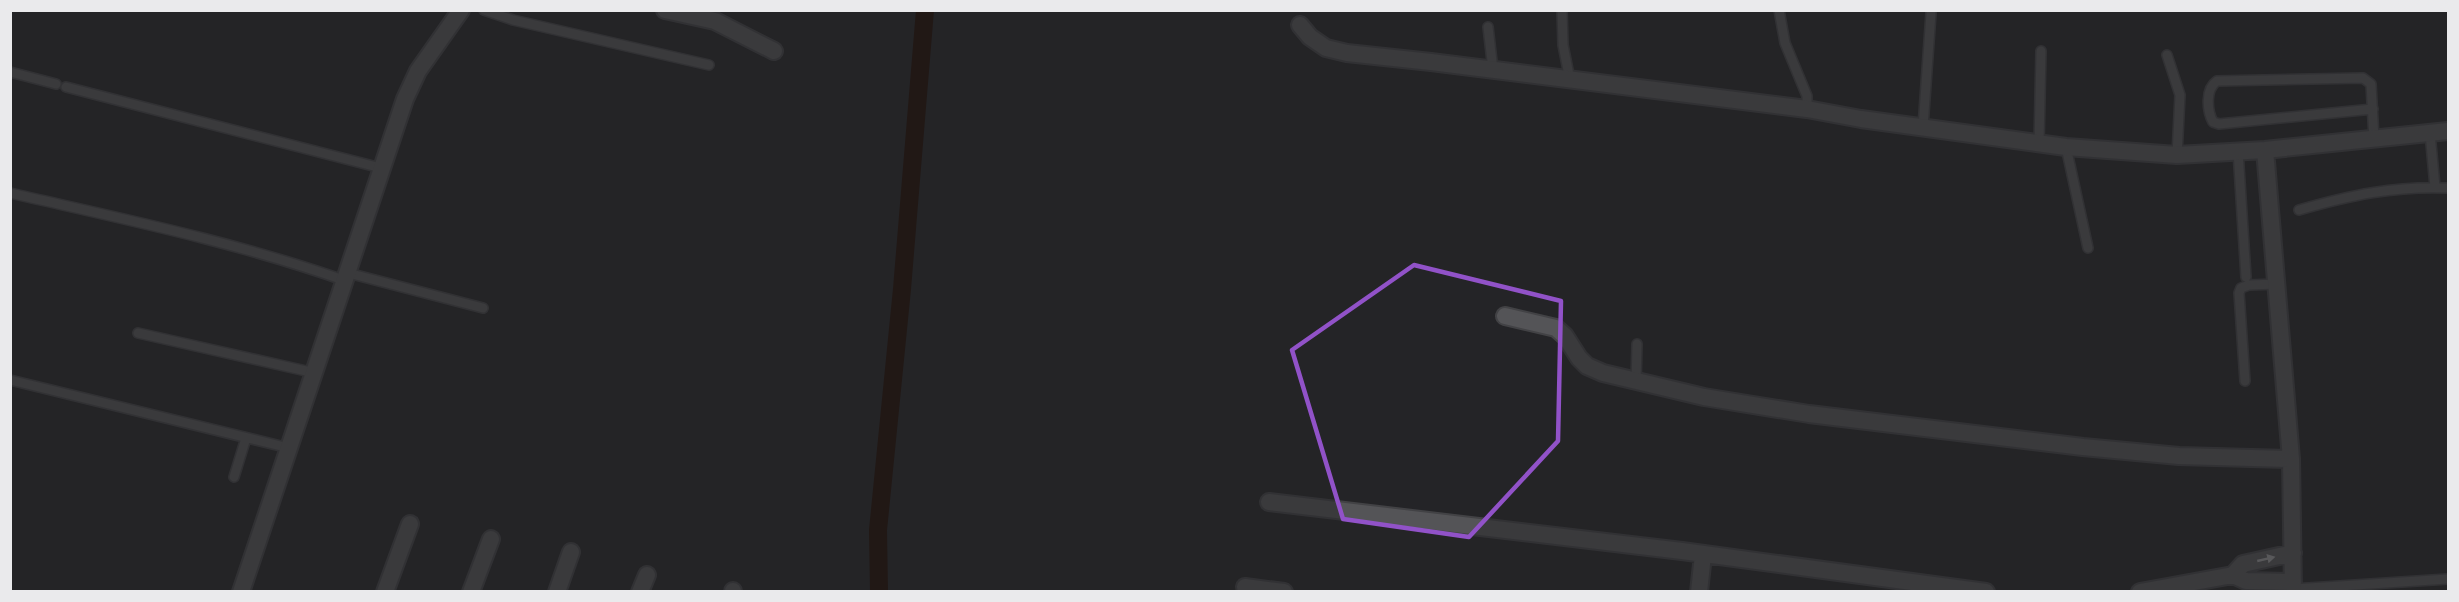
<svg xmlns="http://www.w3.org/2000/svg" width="2459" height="602" font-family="'Sofia Sans Condensed',sans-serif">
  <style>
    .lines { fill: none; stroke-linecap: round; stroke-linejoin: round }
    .canal { stroke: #1e0a00; stroke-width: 18 }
    .service-casing { stroke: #424245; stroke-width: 12 }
    .minor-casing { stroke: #424245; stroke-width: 20 }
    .service { stroke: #545457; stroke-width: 9 }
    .minor { stroke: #545457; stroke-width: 16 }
    .oneway { fill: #98989a }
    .marked { fill: none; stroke: #9152c8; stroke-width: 4.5; stroke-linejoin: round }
  </style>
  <rect width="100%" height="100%" fill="#242427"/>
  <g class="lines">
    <!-- canal -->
    <path class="canal" d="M879 592 878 530 902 289 925 10"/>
    <defs>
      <path id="service" d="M484 10 513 20 709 65
        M1562 10 1563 45 1570 80
        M1779 10 1785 43 1807 96V109
        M1488 27 1493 70
        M2167 55 2180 95 2177 155
        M10 72 56 84
        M66 87 381 168
        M2373 109 2219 124 2213 122C2207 111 2205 89 2217 81L2363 78 2371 84 2374 139
        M1923 127 1931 13
        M2430 133 2435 187
        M2039 143 2041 51
        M2066 147 2088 248
        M2238 151 2246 277
        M10 193C123 219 236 242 346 281
        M2299 210C2351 195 2394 186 2448 188
        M348 273 483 308
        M138 333 315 373
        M10 380 289 448
        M2245 381 2239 293 2241 288 2249 285 2277 284
        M1636 383 1637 344
        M234 477 246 438
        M2293 589 2448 579"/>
      <path id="minor" d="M665 10 715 21 774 51
        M1300 25 1310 37 1326 48 1347 53 1431 62 1807 109 1861 119 2066 147 2177 155 2265 150 2448 131
        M2265 150 2291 459 2293 592
        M1505 316 1556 328 1565 336 1579 358 1587 366 1603 373 1704 397 1809 414 2083 447 2179 456 2291 459
        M1269 502 1682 551 1986 592
        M2293 553 2243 564 2233 575 2246 581 2293 582
        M1245 587 1284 592
        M241 592 405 99 418 71 461 10
        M385 592 410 524
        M471 592 491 539
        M557 592 571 552
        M640 592 647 575
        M733 592V591
        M1699 592 1703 555
        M2140 592 2233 575"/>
    </defs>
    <!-- service casing -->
    <use href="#service" class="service-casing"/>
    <!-- minor casing -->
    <use href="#minor" class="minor-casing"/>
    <!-- service -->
    <use href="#service" class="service"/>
    <!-- minor -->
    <use href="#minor" class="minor"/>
  </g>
  <!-- one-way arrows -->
  <defs><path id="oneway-solid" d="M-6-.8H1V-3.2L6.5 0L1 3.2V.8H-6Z" transform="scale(1.5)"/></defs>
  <use class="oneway" href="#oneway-solid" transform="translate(2266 559) rotate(-13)"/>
  <!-- marked area -->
  <path d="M0 0H2459V602H0ZM1414 265 1561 301 1558 441 1469 537 1343 519 1292 350Z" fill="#242427" fill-opacity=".55" fill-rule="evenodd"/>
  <path class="marked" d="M1414 265 1561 301 1558 441 1469 537 1343 519 1292 350Z"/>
  <!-- border -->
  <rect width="2459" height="602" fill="none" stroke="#eaeaec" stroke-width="24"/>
</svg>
